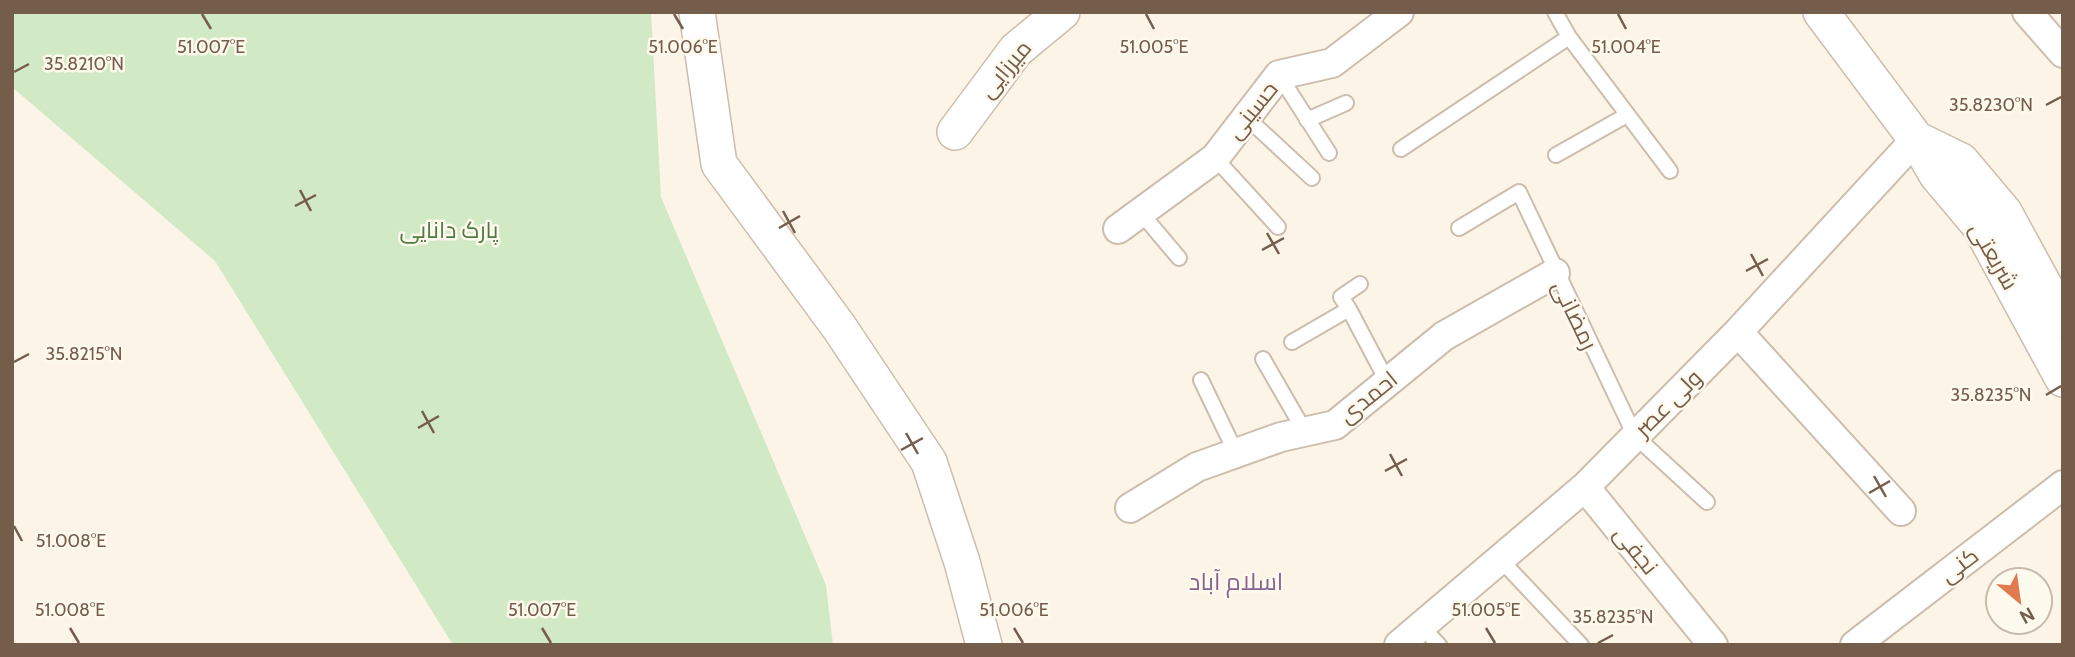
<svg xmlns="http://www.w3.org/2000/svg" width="2075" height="657" font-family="Cabin,Cairo,sans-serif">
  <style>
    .green { fill: #d2e9c5 }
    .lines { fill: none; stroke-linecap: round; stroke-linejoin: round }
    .service-casing { stroke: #cdbdad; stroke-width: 18 }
    .minor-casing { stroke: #cdbdad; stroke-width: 32 }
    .tertiary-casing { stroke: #cdbdad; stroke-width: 38 }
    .service { stroke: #fff; stroke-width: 14 }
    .minor { stroke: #fff; stroke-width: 28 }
    .tertiary { stroke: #fff; stroke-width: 35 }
    .ticks { fill: none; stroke: #755d4c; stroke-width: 2.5 }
    .labels { text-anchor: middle; stroke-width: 5; stroke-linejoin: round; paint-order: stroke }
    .street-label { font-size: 23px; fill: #755d4c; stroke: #fef9ed }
    .park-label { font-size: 23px; fill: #517a44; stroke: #fef9ed }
    .neighbourhood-label { font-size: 24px; fill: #856491; stroke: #fef9ed }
    .ticks-label { font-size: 18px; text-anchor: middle; fill: #755d4c; stroke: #fef9ed; stroke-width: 5; stroke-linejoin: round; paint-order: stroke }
  </style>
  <rect width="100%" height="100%" fill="#fcf5e7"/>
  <!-- green -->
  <path class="green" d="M12 12H651L661 197 826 585 833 645H453L215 261 12 87Z"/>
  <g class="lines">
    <defs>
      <path id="service" d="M1555 12 1569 37 1670 171
        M1279 75 1329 153
        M1245 116 1312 178
        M1307 120 1346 103
        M1401 149 1569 37
        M1556 155 1627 115
        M1215 158 1278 227
        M1141 213 1179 258
        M1459 228 1519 192 1635 436 1707 502
        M1349 309 1387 381
        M1292 342 1349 309 1341 297 1360 284
        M1263 359 1305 432
        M1201 380 1236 453
        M1500 559 1581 645
        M1421 626 1439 645"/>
      <path id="minor" d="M2027 12 2063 53
        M1118 229 1215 158 1279 75 1332 63 1399 12
        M1738 332 1901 511
        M1585 487 1713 645
        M1130 508 1197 467 1281 437 1335 425 1444 336 1555 273
        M1399 645 1585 487 1738 332 1916 139
        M1855 645 2063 485"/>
      <path id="tertiary" d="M697 12 719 164 839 327 929 462 962 562 984 645
        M1821 12 1916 139 1937 175 1980 226 2063 379
        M955 132 1016 50 1062 12
        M1916 139 1961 161 2004 212 2063 320"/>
    </defs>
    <!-- service casing -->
    <use href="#service" class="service-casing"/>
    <!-- minor casing -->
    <use href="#minor" class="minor-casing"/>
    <!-- tertiary casing -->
    <use href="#tertiary" class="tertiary-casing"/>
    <!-- service -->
    <use href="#service" class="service"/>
    <!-- minor -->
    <use href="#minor" class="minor"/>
    <!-- tertiary -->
    <use href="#tertiary" class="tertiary"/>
  </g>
  <!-- ticks -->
  <path class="ticks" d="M202 14 211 29M674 14 683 29M1146 14 1154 29M1618 14 1626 29M14 72 29 64M2046 105 2061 97M300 190 311 211M295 206 316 195M783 211 795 233M779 228 800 216M1267 233 1279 254M1262 250 1284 238M1751 254 1763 276M1746 271 1768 259M14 362 29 354M2046 395 2061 386M422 411 434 433M418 428 439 416M906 433 918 454M901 450 923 438M1390 454 1402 476M1385 471 1407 459M1874 476 1886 497M1869 493 1890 481M14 526 22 541M70 628 79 643M542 628 551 643M1014 628 1023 643M1486 628 1495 643M1598 643 1613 635"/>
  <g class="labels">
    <!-- street labels -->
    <g class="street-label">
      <text transform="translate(1005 69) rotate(-50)" y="8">میرزایی</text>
      <text transform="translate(1252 110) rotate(-51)" y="8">حسینی</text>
      <text transform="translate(1994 256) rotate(60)" y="8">شریعتی</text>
      <text transform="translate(1575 315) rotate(64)" y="8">رمضانی</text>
      <text transform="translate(1368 397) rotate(-39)" y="8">احمدی</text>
      <text transform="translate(1668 403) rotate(-45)" y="8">ولی عصر</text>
      <text transform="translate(1636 550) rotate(51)" y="8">نجفی</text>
      <text transform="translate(1959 565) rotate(-38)" y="8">کنی</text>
    </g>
    <!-- park labels -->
    <g class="park-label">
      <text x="449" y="238">پارک دانایی</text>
    </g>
    <!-- neighbourhood labels -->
    <g class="neighbourhood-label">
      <text x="1236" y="590">اسلام آباد</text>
    </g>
  </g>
  <g class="ticks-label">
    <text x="211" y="53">51.007°E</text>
    <text x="683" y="53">51.006°E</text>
    <text x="1154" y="53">51.005°E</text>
    <text x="1626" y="53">51.004°E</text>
    <text x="84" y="70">35.8210°N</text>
    <text x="1991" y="111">35.8230°N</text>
    <text x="84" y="360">35.8215°N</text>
    <text x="1991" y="401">35.8235°N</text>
    <text x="71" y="547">51.008°E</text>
    <text x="70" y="616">51.008°E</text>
    <text x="542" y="616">51.007°E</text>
    <text x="1014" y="616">51.006°E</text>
    <text x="1486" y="616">51.005°E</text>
    <text x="1613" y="623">35.8235°N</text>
  </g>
  <!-- border -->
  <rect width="2075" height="657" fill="none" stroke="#755d4c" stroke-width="28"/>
  <!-- north arrow -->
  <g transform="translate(2019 601) rotate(151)"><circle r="33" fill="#fef9ed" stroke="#c7bbad" stroke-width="2"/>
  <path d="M0-5L12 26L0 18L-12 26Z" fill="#e27a50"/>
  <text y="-10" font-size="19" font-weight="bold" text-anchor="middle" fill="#755d4c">N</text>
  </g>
</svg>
